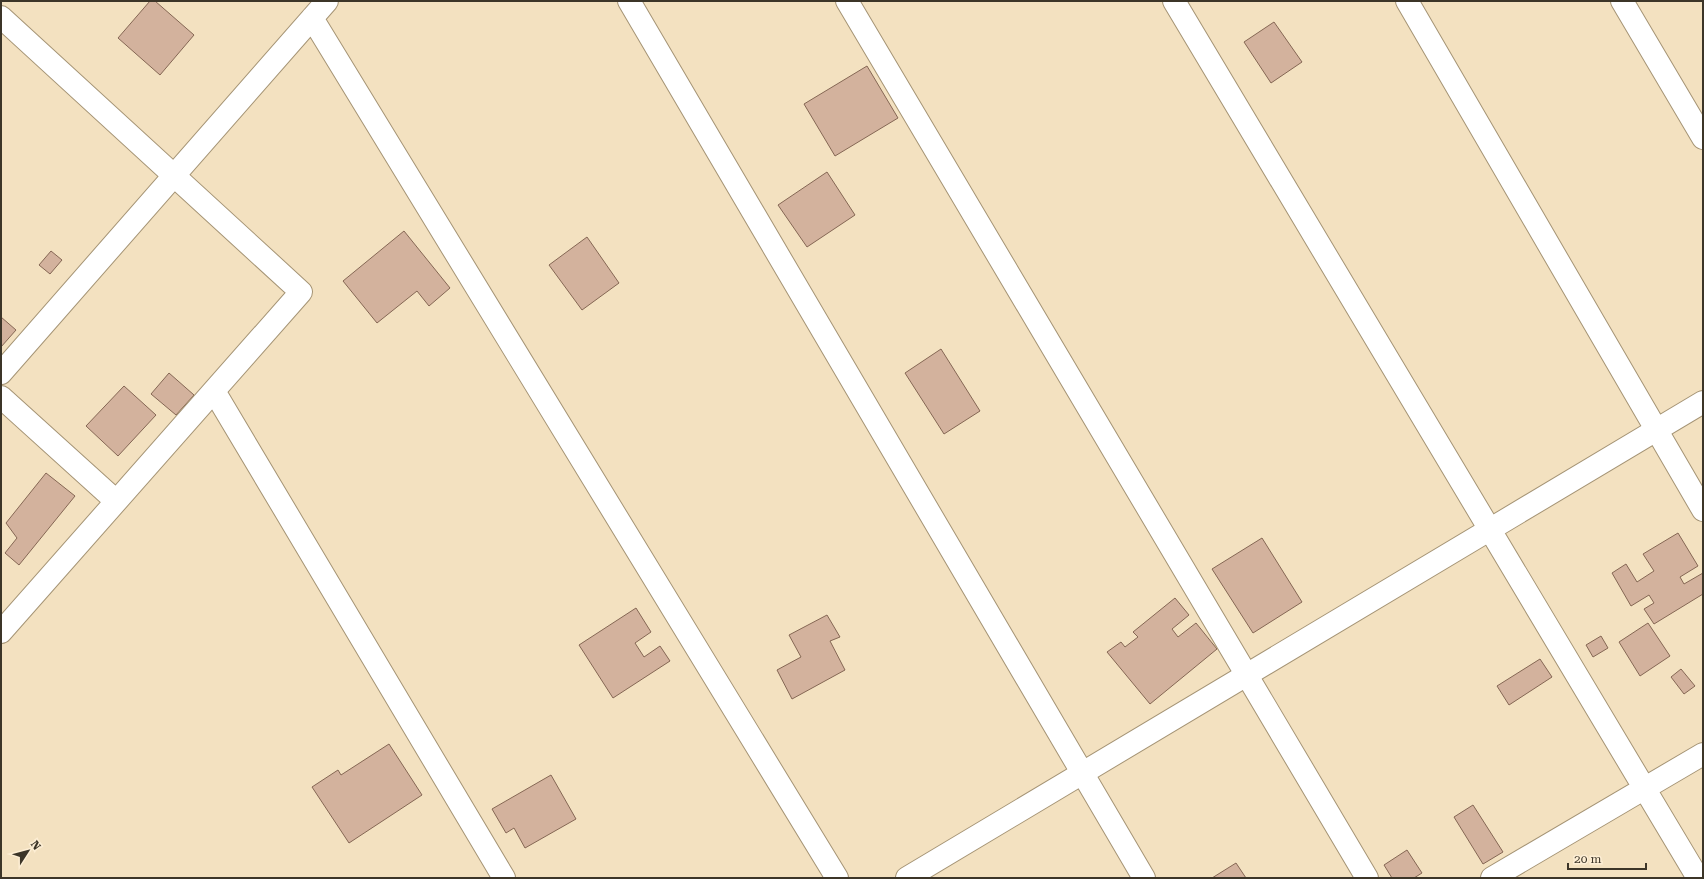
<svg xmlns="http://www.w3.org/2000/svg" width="1704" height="879" font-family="'Roboto Serif',serif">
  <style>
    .building { fill: #d3b29d; stroke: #856754 }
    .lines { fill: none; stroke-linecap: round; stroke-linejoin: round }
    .street-casing { stroke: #a59475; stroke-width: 24 }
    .secondary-casing { stroke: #a59475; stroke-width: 24 }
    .street { stroke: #fff; stroke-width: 22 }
    .secondary { stroke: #fff; stroke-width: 22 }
  </style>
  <rect width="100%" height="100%" fill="#f3e1c0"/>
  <!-- building -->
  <path class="building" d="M150 1H155L194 35 160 75 118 38Z
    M1274 22 1302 62 1271 83 1244 42Z
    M867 66 898 118 835 156 804 104Z
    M827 172 855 215 807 247 778 205Z
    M404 231 450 288 429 306 417 291 377 323 343 281Z
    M587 237 619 283 582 310 549 265Z
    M51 251 62 260 50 274 39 265Z
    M1 317 16 330 1 347Z
    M941 349 980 411 944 434 905 373Z
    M169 373 194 395 176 415 151 394Z
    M124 386 156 415 118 456 86 426Z
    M46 473 75 496 19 565 5 553 17 538 6 523Z
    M1678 533 1698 566 1680 577 1684 584 1703 573V594L1654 624 1644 609 1654 603 1649 595 1631 606 1612 573 1626 564 1637 582 1654 571 1643 554Z
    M1262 538 1302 602 1253 633 1212 569Z
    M1175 598 1189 615 1172 629 1178 637 1196 623 1217 649 1150 704 1107 652 1121 642 1125 647 1138 637 1133 632Z
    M636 608 651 632 635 643 644 657 660 646 670 661 613 698 579 645Z
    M827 615 840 637 830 641 845 670 792 699 777 670 801 657 789 635Z
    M1648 623 1670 656 1640 676 1619 642Z
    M1601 636 1608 648 1593 657 1586 645Z
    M1540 659 1552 677 1509 705 1497 686Z
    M1681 669 1695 686 1684 694 1671 677Z
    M389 744 422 795 349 843 312 787 338 770 341 775Z
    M551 775 576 819 525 848 514 828 506 833 492 809Z
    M1473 805 1503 852 1483 864 1454 817Z
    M1407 850 1422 873 1414 878H1392L1384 865Z
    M1236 863 1246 878H1212Z"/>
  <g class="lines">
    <defs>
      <path id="street" d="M629 1 1144 878
        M847 1 1367 878
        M1174 1 1698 878
        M1407 1 1703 510
        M1622 1 1703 138
        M1 17 301 292 1 632
        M312 18 837 878
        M1 373 327 1
        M214 391 504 878
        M1 397 116 501
        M1492 878 1703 754"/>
      <path id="secondary" d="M907 878 1703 402"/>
    </defs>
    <!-- street casing -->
    <use href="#street" class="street-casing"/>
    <!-- secondary casing -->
    <use href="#secondary" class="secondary-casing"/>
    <!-- street -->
    <use href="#street" class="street"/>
    <!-- secondary -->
    <use href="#secondary" class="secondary"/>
  </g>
  <!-- border -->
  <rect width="1704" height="879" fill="none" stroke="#3c3528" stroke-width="4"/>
  <!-- north arrow -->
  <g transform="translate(28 851) rotate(54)" stroke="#fdeed4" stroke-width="3" paint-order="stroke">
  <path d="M0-3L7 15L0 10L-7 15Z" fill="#3c3528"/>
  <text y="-6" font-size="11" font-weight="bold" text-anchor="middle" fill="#3c3528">N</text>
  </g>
  <!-- scale -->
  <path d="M1568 863v6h78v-6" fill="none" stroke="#3c3528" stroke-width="2"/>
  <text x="1574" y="863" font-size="12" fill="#3c3528" stroke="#fdeed4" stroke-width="3" paint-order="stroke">20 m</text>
</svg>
